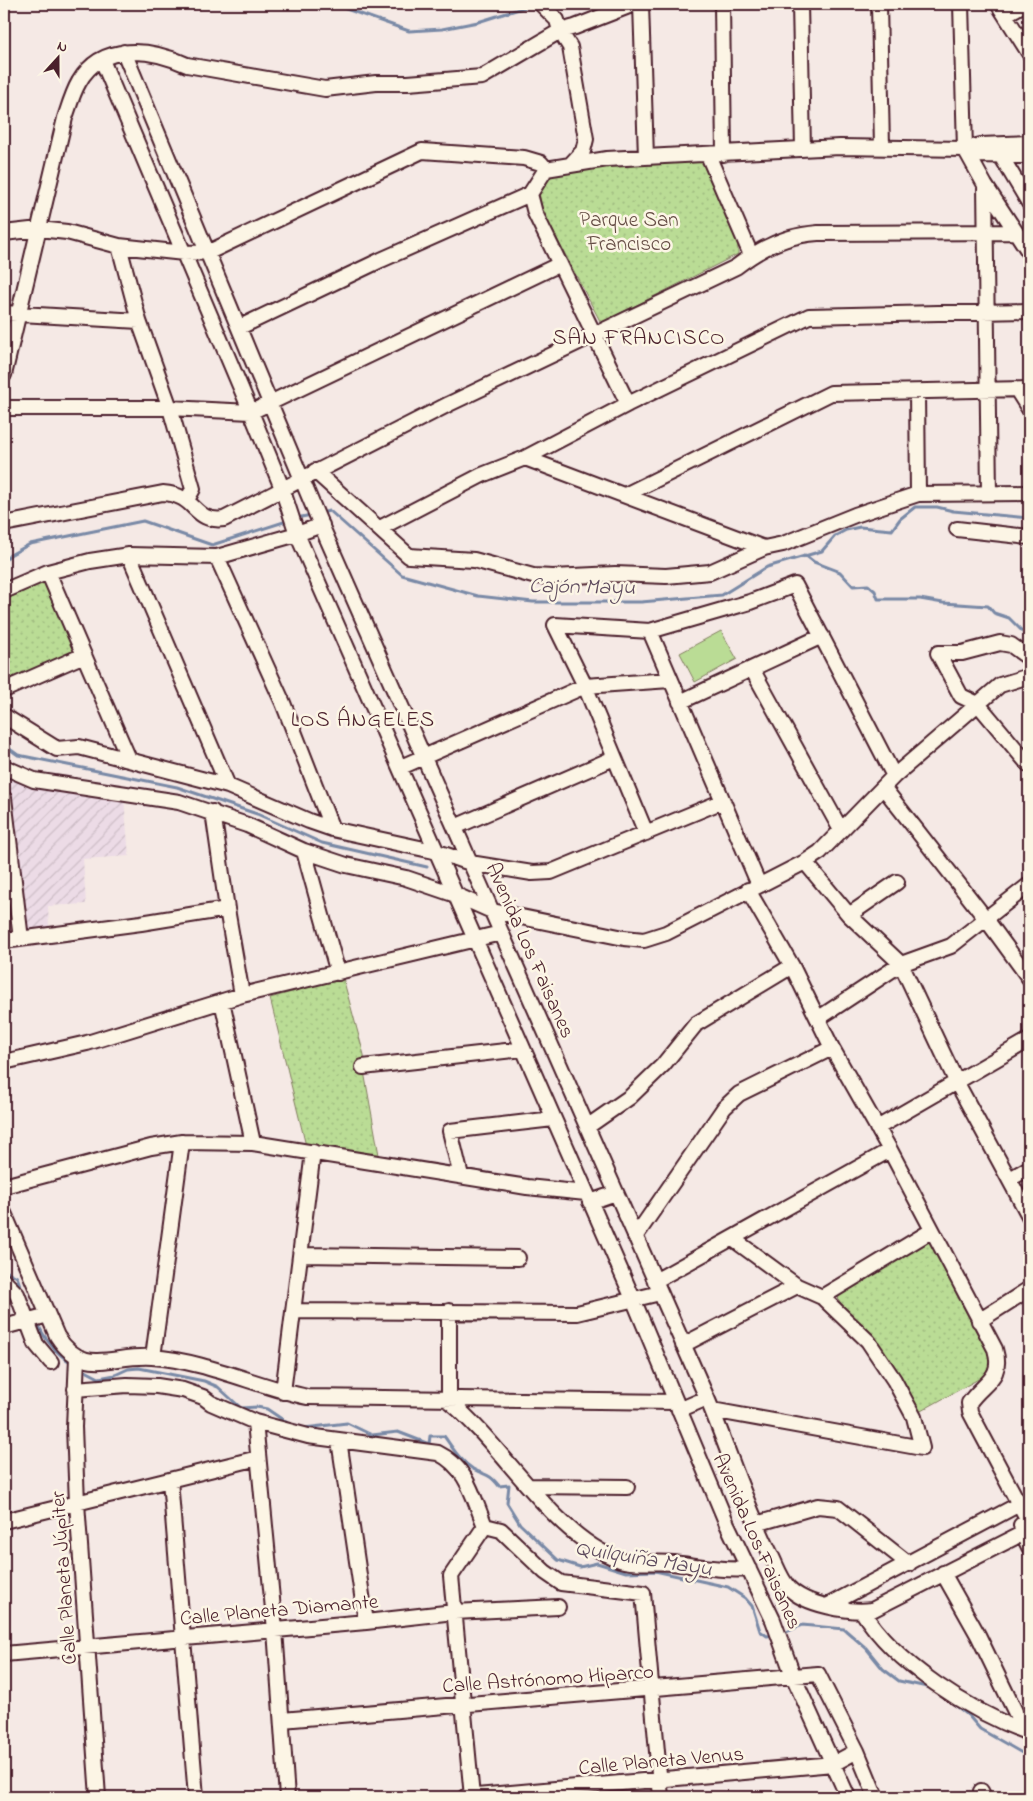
<svg xmlns="http://www.w3.org/2000/svg" width="1033" height="1801" font-family="'Indie Flower',sans-serif">
  <style>
    .industrial { fill: url(#industrial-furrows) }
    .grass { fill: #badc95; stroke: #827e60 }
    .park { fill: url(#park-dots); stroke: #827e60 }
    .lines { fill: none; stroke-linecap: round; stroke-linejoin: round }
    .stream { stroke: #7989a6; stroke-width: 3 }
    .minor-casing { stroke: #4a1f2b; stroke-width: 18 }
    .minor { stroke: #fcf5e5; stroke-width: 14 }
    .labels { text-anchor: middle; stroke-width: 5; stroke-linejoin: round; paint-order: stroke }
    .park-label { font-size: 21px; fill: #664e46; stroke: #fcf5e5 }
    .street-label { font-size: 21px; fill: #4a1f2b; stroke: #fcf5e5 }
    .neighbourhood-label { font-size: 22px; letter-spacing: 1px; fill: #4a1f2b; stroke: #fcf5e5 }
    .water-label { font-size: 22px; font-style: italic; fill: #5e4b5e; stroke: #fcf5e5 }
  </style>
  <defs>
    <pattern id="industrial-furrows" width="10" height="10" patternUnits="userSpaceOnUse" patternTransform="scale(1.25)"><rect width="10" height="10" fill="#ecdbe6"/><path d="M-1 1l2-2M0 10L10 0M9 11l2-2" fill="none" stroke="#ccbcc5"/></pattern>
    <pattern id="park-dots" width="8" height="8" patternUnits="userSpaceOnUse" patternTransform="scale(1.25)"><rect width="8" height="8" fill="#badc95"/><path d="M2 2h.1M6 6h.1" fill="none" stroke="#a1bc81" stroke-width="1.8" stroke-linecap="round"/></pattern>
  </defs>
  <rect width="100%" height="100%" fill="#f5e9e5"/>
  <filter id="ink" filterUnits="userSpaceOnUse"><feTurbulence type="fractalNoise" baseFrequency=".02" numOctaves="2"/><feDisplacementMap in="SourceGraphic" scale="10" xChannelSelector="R" yChannelSelector="G"/><feConvolveMatrix kernelMatrix="1 2 1 2 8 2 1 2 1" color-interpolation-filters="sRGB"/></filter>
  <g filter="url(#ink)">
    <!-- industrial -->
    <path class="industrial" d="M7 774 42 790 124 799 129 856 83 859 86 904 48 906 49 928 25 932Z"/>
    <!-- grass -->
    <path class="grass" d="M721 631 737 659 695 682 680 653Z"/>
    <!-- park -->
    <path class="park" d="M705 160 738 241V254L603 322 600 321 543 212 539 193 551 173 605 165Z
      M45 580 77 652 4 682V600Z
      M343 978 364 1055 365 1077 379 1155 306 1146 270 998Z
      M929 1240 988 1350 990 1363 984 1376 919 1412C903 1383 887 1352 865 1326 857 1317 838 1307 838 1295Z"/>
    <g class="lines">
      <!-- stream -->
      <path class="stream" d="M332 4 409 31 442 29 478 22 535 4
        M320 513 330 511 402 575 478 596 533 602H641L722 595 767 567 822 551 835 536 846 530 860 527 892 530 900 519 915 507H937L953 511 1029 518
        M296 518 312 515
        M805 555 814 562 840 572 853 586 868 585 875 591 878 599H920L943 603 988 606 994 613 1009 618 1029 638
        M4 561 10 555 30 544 143 521 212 545 290 520
        M4 745 18 755 177 787 257 814 322 843 427 867
        M4 1270 17 1277 22 1291
        M27 1304 34 1315
        M37 1321C42 1337 58 1355 72 1363
        M80 1368 99 1378 115 1375 128 1369 139 1368 204 1381 218 1387 241 1408 257 1407 267 1409 289 1424 304 1428 347 1423 372 1435 398 1432 429 1444 430 1436H444C452 1447 460 1461 473 1469 486 1476 489 1473 499 1486L509 1485 507 1503 520 1524 558 1560 580 1567 597 1563 626 1572 655 1571 728 1587 745 1598 752 1606 760 1631 767 1636 774 1635
        M782 1634 802 1625 844 1629 866 1648 883 1669 899 1681 932 1688
        M949 1700 968 1715 980 1729 1029 1757"/>
      <defs>
        <path id="minor" d="M541 4 557 20 560 31 570 47 586 139 583 151 570 165
          M641 4 646 157
          M722 4 724 154
          M800 4 803 149
          M879 4 882 147
          M961 4 965 149 985 185 1029 252
          M998 4 1029 53
          M1005 15 1024 4
          M124 52 318 518 707 1398C729 1450 745 1504 771 1555 776 1565 781 1580 789 1588 805 1605 850 1613 872 1610L1029 1530
          M102 60 251 412 282 488 297 534 634 1301 727 1524 773 1620 794 1678 848 1797
          M965 149 978 155 1029 156
          M708 155 751 255
          M1001 156 1029 203
          M985 185 989 493
          M4 233 39 229 67 232 119 246 184 253 209 252 422 151 524 158 541 163 546 169
          M119 246 139 321 170 408 193 489 187 500
          M4 313 139 321
          M240 327 381 260 530 194
          M4 375 65 118C69 106 73 92 79 82 102 41 152 49 187 65L325 89 376 83H408L482 77 560 31 575 27 634 4
          M1017 390 1029 409
          M917 392 918 494
          M628 404 535 213 530 194 546 169 607 159 840 147 965 149 981 145 1029 143
          M4 408H170L251 412 560 264
          M525 458 764 548
          M315 471 409 556 474 560 533 576 553 577 615 574 666 576 710 572 764 548 783 544 855 515 918 494 1029 493
          M625 495 831 393 1029 389
          M4 524 163 493C198 495 192 523 224 519L449 404 736 267C760 248 786 235 818 233L1016 232
          M380 528 482 475 525 458 628 404 809 316 1029 311
          M957 529 1029 537
          M129 555 228 786
          M217 557 283 703 332 829
          M48 572 129 759
          M4 591 48 572 90 561 129 555 217 557 297 534 322 525
          M555 625 650 631 750 602 795 585 894 776
          M555 625 585 686 646 833
          M650 631 759 885
          M1029 658 1011 645 1000 643 962 653H938L961 696 978 704 1029 765
          M752 669 841 830
          M4 690 84 655
          M680 702 822 636
          M4 716 57 749 79 747 228 786 309 821 332 829 438 852 470 863 532 873 551 872 723 801
          M4 767 34 780 179 802 247 825 304 851 346 865 406 878 456 895 492 911 624 938 644 940 666 933 805 862 820 852 894 776 1000 685 1029 676
          M401 767 585 686 670 680
          M883 787 986 919 1029 978
          M4 798 21 939
          M213 812 227 909 242 995
          M455 827 614 758
          M304 851 338 973
          M805 862 849 915 901 964 957 1083 1029 1216
          M748 890 792 966 832 1048 890 1150 995 1349C1004 1379 983 1382 969 1403L970 1412 1029 1523
          M849 915 897 882
          M4 941 141 923 227 909
          M222 1001 253 1143
          M819 1018 901 964 951 946 1029 885
          M4 1062 87 1043 242 995 501 933
          M363 1067 523 1049
          M587 1127 630 1097 663 1065 696 1024 792 966
          M877 1128 1029 1040
          M461 1176 450 1131 553 1119
          M1010 1179 1029 1168
          M4 1186 151 1147 182 1142 253 1143 527 1187 586 1193
          M590 1202 616 1193
          M4 1213 57 1336C84 1378 111 1354 152 1357 206 1361 256 1386 307 1397L676 1402
          M635 1237 724 1108 739 1094 832 1048
          M301 1255 518 1258
          M4 1281 17 1294 36 1344 51 1362
          M655 1281 890 1150
          M822 1297 931 1231
          M293 1311 577 1313 660 1293
          M979 1321 1029 1289
          M4 1327 48 1315
          M683 1345 797 1286
          M77 1357 74 1427 77 1503 98 1797
          M153 1357 182 1142
          M75 1389 127 1385 157 1386 183 1390 203 1397 211 1403 255 1422 308 1436 438 1453C467 1467 473 1497 485 1526L501 1530 545 1572 561 1583 643 1593 661 1797
          M283 1392 313 1152
          M449 1401C504 1446 554 1537 620 1560 636 1565 657 1561 673 1563 699 1566 723 1571 749 1569
          M449 1401V1311
          M679 1410 707 1398
          M712 1410 922 1448 914 1417 894 1380 868 1341 822 1297 797 1286 733 1239
          M255 1422 275 1630 287 1797
          M339 1440 366 1622
          M170 1480 196 1797
          M528 1486 627 1487
          M4 1521 258 1458
          M756 1524 818 1506 838 1508 909 1564
          M1021 1525 1023 1534 1029 1547
          M943 1573 978 1635 1025 1732
          M827 1606 1029 1499
          M862 1611C895 1664 971 1712 1029 1733
          M4 1654 366 1622 454 1612 558 1607
          M282 1720 818 1674 857 1751 876 1797
          M981 1791 984 1797
          M465 1797 833 1764 857 1751
          M472 1797 451 1576 485 1526"/>
      </defs>
      <!-- minor casing -->
      <use href="#minor" class="minor-casing"/>
      <!-- minor -->
      <use href="#minor" class="minor"/>
    </g>
  </g>
  <g class="labels">
    <!-- park labels -->
    <g class="park-label">
      <text x="629" y="226">Parque San<tspan x="629" dy="24">Francisco</tspan></text>
    </g>
    <!-- street labels -->
    <g class="street-label">
      <text transform="translate(531 950) rotate(66)" y="7">Avenida Los Faisanes</text>
      <text transform="translate(758 1541) rotate(66)" y="7">Avenida Los Faisanes</text>
      <text transform="translate(63 1578) rotate(-94)" y="7">Calle Planeta Júpiter</text>
      <text transform="translate(279 1609) rotate(-5)" y="7">Calle Planeta Diamante</text>
      <text transform="translate(548 1678) rotate(-4)" y="7">Calle Astrónomo Hiparco</text>
      <text transform="translate(661 1760) rotate(-5)" y="7">Calle Planeta Venus</text>
    </g>
    <!-- neighbourhood labels -->
    <g class="neighbourhood-label">
      <text x="639" y="344">SAN FRANCISCO</text>
      <text x="363" y="726">LOS ÁNGELES</text>
    </g>
    <!-- water labels -->
    <g class="water-label">
      <text transform="translate(582 585) rotate(1)" y="8">Cajón Mayu</text>
      <text transform="translate(644 1557) rotate(9)" y="8">Quilquiña Mayu</text>
    </g>
  </g>
  <!-- margin -->
  <rect width="1033" height="1801" fill="none" stroke="#fcf5e5" stroke-width="20"/>
  <rect x="10" y="10" width="1013" height="1781" fill="none" stroke="#4a1f2b" stroke-width="2" filter="url(#ink)"/>
  <!-- north arrow -->
  <g transform="translate(58 58) rotate(21)" stroke="#fcf5e5" stroke-width="4" paint-order="stroke">
  <path d="M0-4L9 19L0 12L-9 19Z" fill="#4a1f2b"/>
  <text y="-8" font-size="14" font-weight="bold" text-anchor="middle" fill="#4a1f2b">N</text>
  </g>
</svg>
